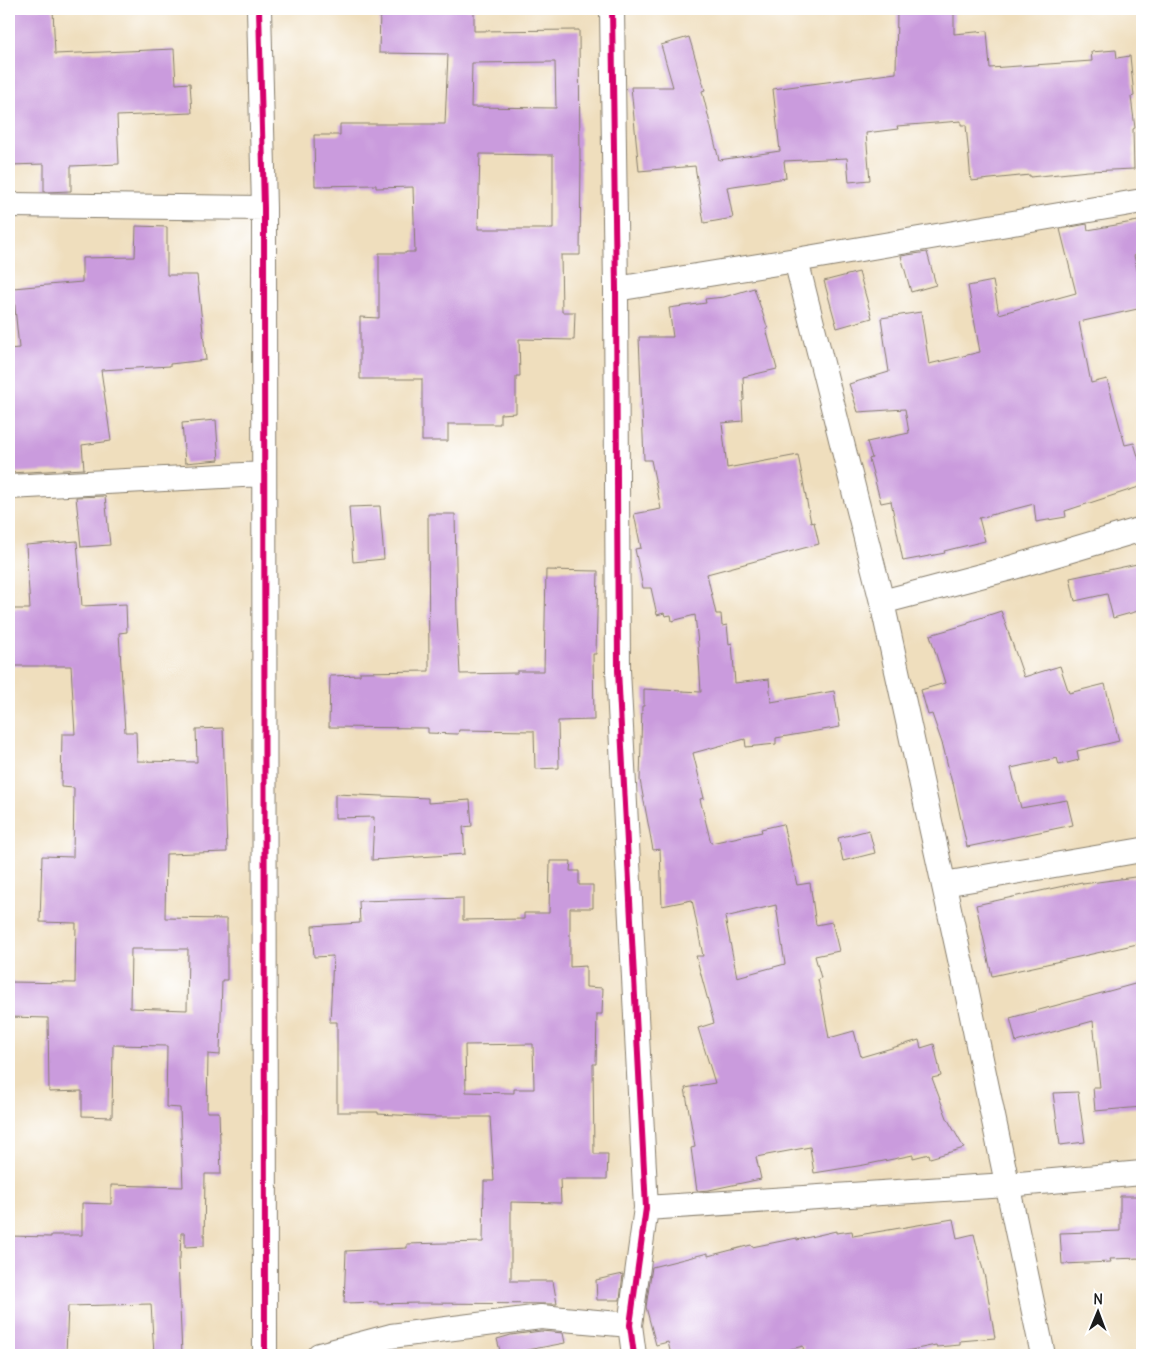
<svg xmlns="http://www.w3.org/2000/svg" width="1151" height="1364" font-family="Delius,sans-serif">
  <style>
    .building { fill: #ca9bdd; fill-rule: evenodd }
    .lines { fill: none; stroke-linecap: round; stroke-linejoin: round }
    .minor-casing { stroke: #867d6c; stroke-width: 26 }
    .minor { stroke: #fff; stroke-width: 24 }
    .cycleway-casing { stroke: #fff; stroke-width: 9 }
    .cycleway { stroke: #d6006c; stroke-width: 6 }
  </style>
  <rect width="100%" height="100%" fill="#fff"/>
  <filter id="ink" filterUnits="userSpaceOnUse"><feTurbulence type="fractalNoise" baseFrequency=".02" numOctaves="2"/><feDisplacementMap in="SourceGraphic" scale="10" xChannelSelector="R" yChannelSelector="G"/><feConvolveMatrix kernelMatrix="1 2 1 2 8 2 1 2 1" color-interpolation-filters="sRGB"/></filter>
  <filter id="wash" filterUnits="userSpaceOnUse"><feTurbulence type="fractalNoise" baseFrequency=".0096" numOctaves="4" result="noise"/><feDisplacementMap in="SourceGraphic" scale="20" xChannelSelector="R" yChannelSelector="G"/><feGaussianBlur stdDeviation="1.12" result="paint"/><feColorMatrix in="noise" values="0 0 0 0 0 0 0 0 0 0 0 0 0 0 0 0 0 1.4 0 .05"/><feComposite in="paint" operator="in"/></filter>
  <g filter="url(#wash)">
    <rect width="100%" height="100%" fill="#efdebd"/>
    <g id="blocks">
      <!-- building -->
      <path class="building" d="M9 9H53L55 54 174 49 176 84 190 83 192 113 117 116 119 164 71 166V191L44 192V164L9 165Z
        M380 9H474V31L579 30 580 161H581L580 255H561L562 312H575L574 340 519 339 520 376H516V413L500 414V424H448V441H422V379H360V317L379 318V253H406V252H415L413 187 376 188V185L315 186 314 135H340V124H445L448 54 379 53ZM555 62 556 108 471 107 472 63ZM480 154 553 155V229H478Z
        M897 9H954V34L987 31 990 68 1092 61 1091 52 1116 50 1117 58 1130 56 1134 96 1131 97 1135 128 1133 129 1134 169 1088 171 1030 177V175L971 181 966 125H961V121L897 126 898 129 866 133 870 180 849 182 847 158 784 161 786 178 727 187 733 218 704 223 695 166 639 171 631 87H673L661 45 689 37 705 90 702 91 719 160 780 151 773 89 896 73Z
        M1138 221 1142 243V254L1134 255 1142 293V308L1079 322 1091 383 1107 379 1125 445 1134 443 1142 469V486L1065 511 1066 517 1036 522 1034 504 979 518 985 541 944 551 945 553 903 561 891 501 881 503 869 459 872 458 867 442 909 433 905 409 858 412 849 384 889 372 881 318 921 312 929 364 980 352 968 286 993 281 999 314 1076 293 1060 229 1087 224 1088 230Z
        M136 226 167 227V275H197L206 360 170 364V366L101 370 111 441 82 445 84 469 9 473V349L19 348 13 288 82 282V258L135 257Z
        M927 252 936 285 911 292 901 256Z
        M859 272 872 318 837 328 824 281Z
        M754 288 768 329H766L777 369 743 377 744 400 742 401 743 421 722 423 727 468 798 455 811 523 814 522 819 544 707 574 716 614H721L722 626 727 625 729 644 732 643 735 683 769 679 771 702 834 691 840 727 776 738V744L746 747 745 739 693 753 704 798 700 799 711 843 762 832 761 829 783 824 797 885 810 883 816 925 832 922 839 951 815 956 821 978 818 979 829 1038 854 1031 861 1057 919 1040 921 1048 934 1044 941 1076 932 1078 947 1118 964 1148 930 1158 929 1154 913 1158V1155L864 1165 814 1173 810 1147 756 1157 761 1179 709 1190 697 1191 691 1148 695 1147 685 1088 715 1083 698 1028 714 1023 696 956H703L692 900 662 906 660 849 653 850 640 780 642 706H644V689L701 692 698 644 695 615 672 621 671 615 665 616 664 613 657 615 651 588H643L635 549 641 548 634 514 661 509 651 460H644L639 337H673L669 308 706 303 705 299 724 297ZM776 905 785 964 737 977 725 917Z
        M216 420 219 460 185 463 182 423Z
        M105 496 110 545 81 547 76 497Z
        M380 506 384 559 353 562 349 507Z
        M428 514H455L457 616 460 674 517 673V671H544L546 570 598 571 596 654H593L594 720 558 721 559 768 535 769 534 731 459 730 458 734 428 733V728L329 727 330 676 360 675V672L429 671Z
        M77 541 82 606 126 604 127 632 119 633 125 732H136L137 761 197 762 196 729 223 728 227 852 166 854 165 918 227 919V980H222L220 1055 208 1054 207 1112H219L221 1174H205L204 1246 185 1247V1233H181L180 1259H178L182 1355H154L151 1304 68 1306 66 1355H9V1236L51 1237V1235H82V1203L111 1204V1185L183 1187 180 1108 166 1107 167 1046 113 1045 112 1117 82 1116V1091L49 1092 48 1018 9 1017V982L75 983 76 923 40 922 42 856 73 857 74 788 61 787 62 734H75L71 666H9V609H30L26 545ZM131 949H188L187 1010 130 1008Z
        M1142 563V610L1113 618 1107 594 1075 601 1070 578Z
        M1001 611 1024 677 1060 666 1069 693 1105 684 1119 741 1077 751 1079 760 1059 765 1057 758 1011 768 1021 808 1067 800 1073 825 967 847 953 783H952L943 746 932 714 928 715 921 690 945 683 930 635 968 624V622Z
        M335 794 428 798V803L470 800 472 826 463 827 465 854 372 860 374 817 335 818Z
        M869 830 875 853 843 861 838 838Z
        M550 861H571L570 871H579V885H593V908H570V967L586 966V987L603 988 602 1014H597L596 1064H593L594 1154H608L607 1179H560L561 1203 511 1202V1281H553L557 1304 419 1303 378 1304V1302L344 1303 346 1251 407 1248V1244L483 1242 484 1181H494L490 1117H436L378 1114V1112H337V1022H330L333 956 314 957 312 926 360 923 359 901 463 898V920L524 919V913H549ZM533 1044 534 1089H514V1093L466 1092 465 1045Z
        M1142 876V943L992 976 976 905 1082 882 1083 884Z
        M1142 982V1107L1095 1111 1093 1087H1100L1093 1021 1016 1042 1010 1018Z
        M1078 1092 1085 1142 1060 1145 1053 1093Z
        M1120 1196H1142V1258L1110 1259 1111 1262 1062 1264 1060 1233 1120 1231Z
        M953 1219 957 1238 974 1234 985 1278 995 1338 960 1341V1345L937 1347 936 1345 887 1355H804L803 1346 768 1355H671L668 1342 656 1345 646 1307 652 1267 708 1253V1256L751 1245 752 1247 797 1238V1240L836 1231V1233L852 1231 853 1236Z
        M623 1274 620 1300H597L596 1280Z
        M541 1331 563 1333 565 1343 501 1355 497 1339 511 1335Z"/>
    </g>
  </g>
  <g filter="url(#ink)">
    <use href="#blocks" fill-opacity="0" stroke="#867d6c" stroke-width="1"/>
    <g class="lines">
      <defs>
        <path id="minor" d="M259 9 264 208 265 1355
          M612 9 616 289 618 670 646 1208 630 1325 634 1355
          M9 205 264 208
          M796 260 882 602 963 973 1043 1355
          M616 289 796 260 1142 201
          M9 487 264 474
          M882 602 1007 569 1142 529
          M944 884 1142 850
          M646 1208 1007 1185 1142 1173
          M319 1355 391 1336 541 1317 630 1325"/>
      </defs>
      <!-- minor casing -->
      <use href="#minor" class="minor-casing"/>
      <!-- minor -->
      <use href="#minor" class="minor"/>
      <defs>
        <path id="cycleway" d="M259 9 264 208 265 1355
          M612 9 616 289 618 670 646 1208 630 1325 634 1355"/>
      </defs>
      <!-- cycleway casing -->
      <use href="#cycleway" class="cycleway-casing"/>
      <!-- cycleway -->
      <use href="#cycleway" class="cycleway"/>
    </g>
  </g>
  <!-- margin -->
  <rect width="1151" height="1364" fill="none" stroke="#fff" stroke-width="30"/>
  <!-- north arrow -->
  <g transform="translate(1098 1312) rotate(1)" stroke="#ffffff" stroke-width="4" paint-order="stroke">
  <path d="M0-4L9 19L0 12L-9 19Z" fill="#1c1c1c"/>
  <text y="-8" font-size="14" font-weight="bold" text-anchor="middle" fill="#1c1c1c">N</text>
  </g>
</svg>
